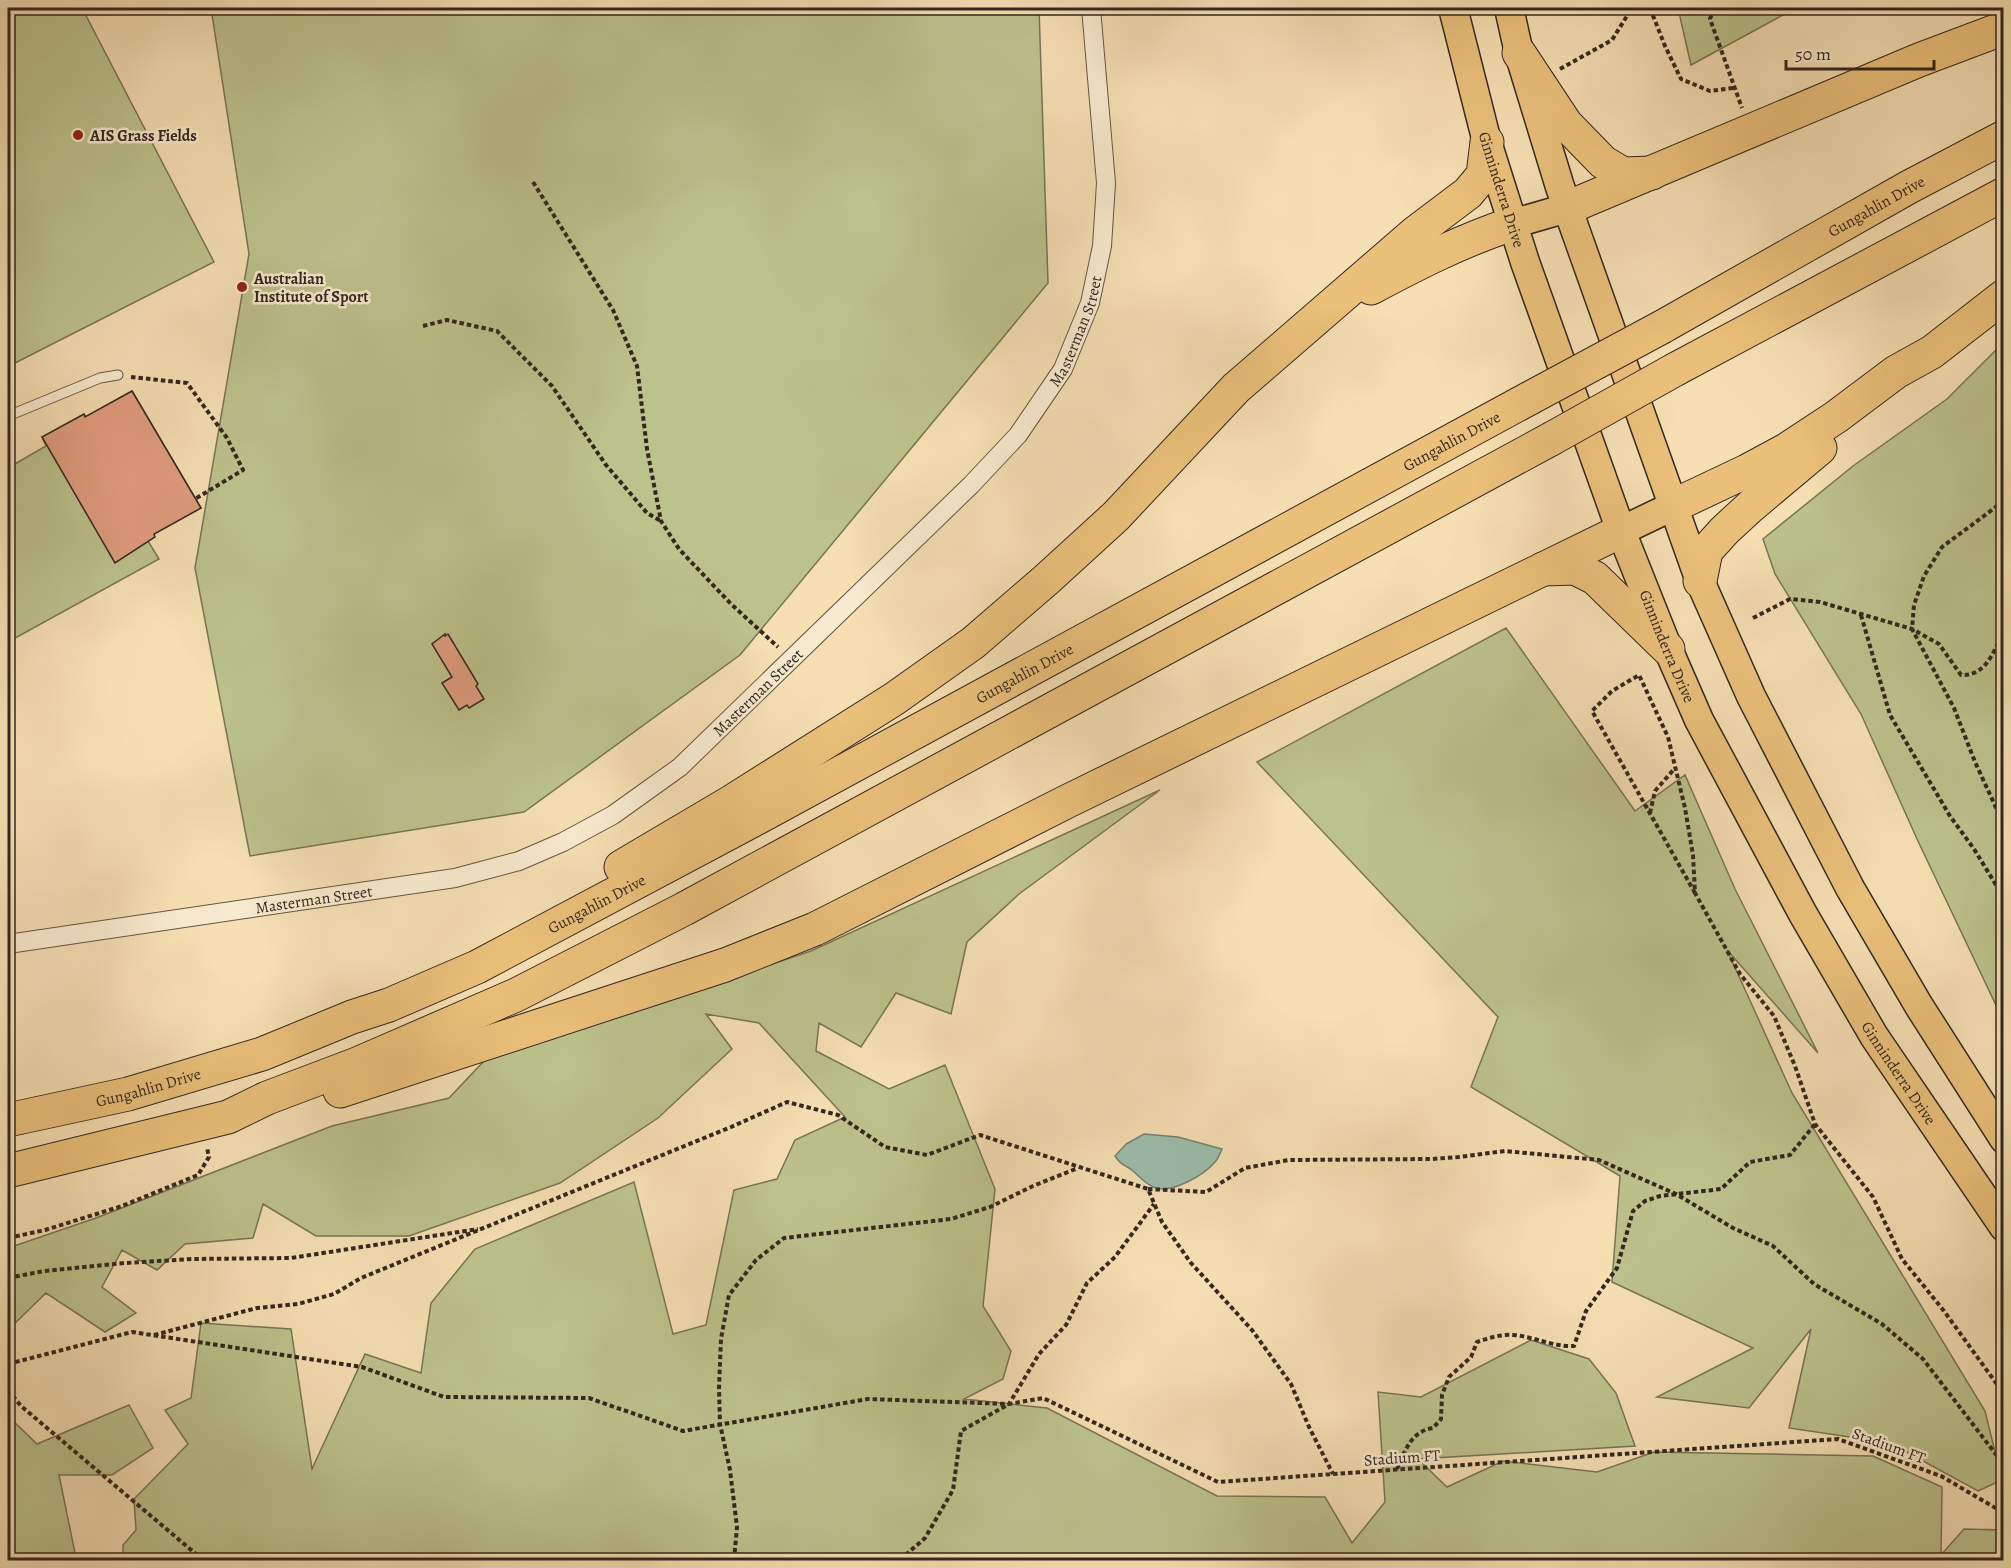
<svg xmlns="http://www.w3.org/2000/svg" width="2011" height="1568" font-family="Alegreya,serif">
  <style>
    .green { fill: #bcc28c; stroke: #787456; stroke-width: 1.5 }
    .water { fill: #9cbdab; stroke: #728173; stroke-width: 1.5 }
    .building { fill: #e19d7f; stroke: #332720; stroke-width: 1.5 }
    .lines { fill: none; stroke-linecap: round; stroke-linejoin: round }
    .lane-casing { stroke: #645545; stroke-width: 11 }
    .street-casing { stroke: #645545; stroke-width: 20 }
    .primary-casing { stroke: #332720; stroke-width: 31 }
    .highway-casing { stroke: #332720; stroke-width: 35 }
    .path { stroke: #332720; stroke-width: 4; stroke-dasharray: 4.5 3; stroke-linecap: butt }
    .lane { stroke: #f8eace; stroke-width: 9 }
    .street { stroke: #f8eace; stroke-width: 18 }
    .primary { stroke: #eac07a; stroke-width: 28 }
    .highway { stroke: #eac07a; stroke-width: 33 }
    .highway-bridge-casing { stroke: #332720; stroke-width: 35; stroke-linecap: butt }
    .highway-bridge { stroke: #eac07a; stroke-width: 33 }
    .poi-dot { fill: #8f2418; stroke: #f8eace; stroke-width: 2 }
    .labels { text-anchor: middle; stroke-width: 5; stroke-linejoin: round; paint-order: stroke }
    .poi-label { font-size: 16px; font-weight: bold; fill: #332720; stroke: #f8eace; text-anchor: start }
    .street-label { font-size: 16px; fill: #332720; stroke: #f8eace }
  </style>
  <rect width="100%" height="100%" fill="#f5dfb3"/>
  <filter id="stains"><feTurbulence type="fractalNoise" baseFrequency=".00333" numOctaves="4"/><feColorMatrix values="0 0 0 0 .2 0 0 0 0 .09 0 0 0 0 .02 0 0 0 .5 -.17"/></filter>
  <radialGradient id="worn" r=".72"><stop offset=".6" stop-color="#630" stop-opacity="0"/><stop offset="1" stop-color="#630" stop-opacity=".3"/></radialGradient>
  <!-- green -->
  <path class="green" d="M8 8H82L214 262 15 363 12 359 8 362Z
    M211 8H1039L1048 283 740 655 524 812 250 856 195 568 249 254Z
    M1678 8H1796L1691 65Z
    M2003 343V1020L1917 839 1861 714 1775 574 1763 539 1853 466 1947 399Z
    M132 391 201 508 154 534 148 541 159 559 8 642V468L46 446 42 437 84 414 86 417Z
    M1506 628 1635 811 1685 775 1735 889 1818 1053 1727 950 1792 1093 1985 1411 2002 1480 1978 1491 1890 1443 1789 1428 1811 1329 1749 1408 1657 1397 1753 1348 1612 1282 1620 1176 1471 1087 1498 1017 1257 762Z
    M1160 790 1019 894 967 942 951 1014 896 993 861 1047 819 1023 816 1051 889 1089 945 1065 995 1189 983 1306 1011 1351 1003 1379 964 1399 1047 1408 1217 1496 1325 1497 1352 1543 1385 1502 1378 1392 1421 1397 1531 1340 1589 1359 1616 1393 1635 1446 1418 1459 1447 1487 1503 1461 1597 1472 1654 1452 1873 1456 1942 1487 1941 1555 1964 1529 2003 1530V1560H123V1545L136 1530 134 1499 188 1444 165 1410 191 1398 201 1323 291 1329 312 1469 365 1354 421 1373 431 1303 475 1249 634 1182 673 1334 706 1325 734 1190 777 1179 795 1140 845 1117 759 1023 706 1014 732 1049 658 1118 560 1183 409 1236H316L263 1204 253 1238 185 1244 157 1270 122 1250 102 1287 136 1313 105 1332 46 1293 8 1330V1248L96 1218 332 1126 449 1098 484 1061 811 951Z
    M129 1405 153 1448 112 1475H59L75 1553 79 1560H8V1416L37 1444Z"/>
  <!-- water -->
  <path class="water" d="M1144 1134 1178 1137 1222 1149C1220 1154 1218 1159 1215 1162 1204 1175 1173 1193 1156 1188 1146 1185 1140 1177 1133 1171 1125 1164 1122 1167 1115 1156L1126 1144Z"/>
  <!-- building -->
  <path class="building" d="M132 391 201 508 154 534 155 537 115 563 42 437 84 414 85 417Z
    M445 634V636L448 634 478 684 476 686 484 699 469 708 467 705 459 710 442 683 452 677 432 644Z"/>
  <g class="lines">
    <defs>
      <path id="lane" d="M8 416 100 378 118 375"/>
      <g id="street">
        <path id="s1" d="M8 944 455 878 519 861 563 842 613 815 680 767 971 485 1018 435 1063 369 1090 303 1102 246 1106 183 1091 8"/>
      </g>
      <g id="primary">
        <path id="s2" d="M1453 8 1487 142 1525 262 1621 531 1668 649 1699 720 1803 914 1874 1036 2004 1227"/>
        <path d="M1509 8 1519 53 1560 187 1700 581 1751 696 1850 888 1919 1006 2004 1139"/>
        <path d="M1512 224 1567 208"/>
        <path d="M1621 531 1673 506"/>
      </g>
      <g id="highway">
        <path d="M1519 53 1566 124 1603 162 1623 174 1652 173"/>
        <path d="M1567 208 1919 60 2004 28"/>
        <path d="M1371 288C1416 264 1463 240 1512 224"/>
        <path id="s3" d="M1662 327 1909 187 2004 137"/>
        <path d="M1676 369 2004 194"/>
        <path d="M1673 506 1747 471 1786 450 1836 417 1896 372 1932 352 2004 296"/>
        <path d="M1543 569 1575 568 1595 578 1668 649"/>
        <path d="M1700 581 1706 551 1724 531 1751 506 1820 448"/>
        <path d="M621 867 731 802 894 699 973 643 1046 580 1116 516 1236 388 1415 233 1468 193 1483 175 1487 142"/>
        <path d="M340 1091 725 965 815 929 1068 801 1621 531"/>
        <path id="s4" d="M8 1120 128 1094 262 1054 352 1017 389 1005 477 967 759 817 1530 398"/>
        <path d="M8 1171 228 1117 267 1098 357 1064 516 995 684 909 1551 439"/>
      </g>
    </defs>
    <!-- lane casing -->
    <use href="#lane" class="lane-casing"/>
    <!-- street casing -->
    <use href="#street" class="street-casing"/>
    <!-- primary casing -->
    <use href="#primary" class="primary-casing"/>
    <!-- highway casing -->
    <use href="#highway" class="highway-casing"/>
    <!-- path -->
    <path class="path" d="M1650 8 1665 46 1681 79 1710 91 1733 88
      M1714 8 1710 19 1742 108
      M1560 69 1612 40 1632 8
      M533 182 613 310 637 366 647 449 661 521 679 549 731 604 778 647
      M423 326 447 320 497 331 552 386 606 465 647 513 661 521
      M131 377 187 383 227 438 243 470 195 499
      M2004 501 1942 547 1924 576 1914 605 1912 629 1954 708 1975 762 2004 825
      M1861 615 1890 715 1950 816 1974 849 2004 898
      M1753 618 1790 599 1820 602 1912 629 1939 644 1961 675C1987 676 1993 651 2004 632
      M1650 813 1655 791 1675 768
      M1695 893 1592 711 1612 691 1639 675 1668 737 1685 808 1693 855 1695 893 1740 974 1774 1016 1795 1066 1815 1124 1873 1197 1902 1259 1944 1311 2004 1394
      M1148 1189 1206 1192 1245 1168 1289 1160 1432 1159 1459 1157 1505 1151 1599 1160 1676 1194 1733 1228 1773 1246 1814 1284 1882 1324 1923 1359 2004 1465
      M8 1238 45 1230 122 1206 198 1175 209 1157 207 1148
      M8 1278 44 1271 125 1263 193 1259 291 1258 478 1229
      M154 1335 257 1308 298 1304 334 1294 361 1278 731 1127 787 1102 838 1115 885 1147 927 1155 980 1135 1148 1189 1162 1222 1191 1263 1252 1330 1291 1384 1309 1427 1333 1474
      M8 1364 132 1332 362 1367 444 1397 589 1398 683 1431 868 1399 1009 1404 1039 1354 1066 1325 1087 1283 1115 1257 1154 1204
      M8 1390 21 1406 203 1560
      M1397 1469C1405 1451 1411 1431 1433 1428L1441 1419 1442 1395 1449 1377 1471 1357 1477 1342C1489 1338 1501 1334 1514 1335 1535 1337 1553 1347 1574 1346L1586 1311 1617 1268 1633 1211 1645 1201 1660 1196 1721 1189 1750 1162 1790 1155 1815 1124
      M734 1560 737 1527 730 1470 720 1424 719 1388 721 1339 729 1295 756 1260 784 1238 951 1219 990 1207 1033 1186 1078 1168
      M900 1560 925 1538 953 1490 961 1431 1009 1404 1043 1398 1218 1482 1838 1439 1941 1476 2004 1513"/>
    <!-- lane -->
    <use href="#lane" class="lane"/>
    <!-- street -->
    <use href="#street" class="street"/>
    <!-- primary -->
    <use href="#primary" class="primary"/>
    <!-- highway -->
    <use href="#highway" class="highway"/>
    <defs>
      <path id="highway-bridge" d="M1530 398 1662 327
        M1551 439 1676 369"/>
    </defs>
    <!-- highway-bridge casing -->
    <use href="#highway-bridge" class="highway-bridge-casing"/>
    <!-- highway-bridge -->
    <use href="#highway-bridge" class="highway-bridge"/>
  </g>
  <!-- markers -->
  <g class="poi-dot">
    <circle cx="78" cy="135" r="6"/>
    <circle cx="242" cy="287" r="6"/>
  </g>
  <g class="labels">
    <!-- poi labels -->
    <g class="poi-label">
      <text x="90" y="141">AIS Grass Fields</text>
      <text x="254" y="284">Australian<tspan x="254" dy="18">Institute of Sport</tspan></text>
    </g>
    <!-- street labels -->
    <g class="street-label">
      <text dy="6" stroke="none"><textPath href="#s2" startOffset="188">Ginninderra Drive</textPath></text>
      <text dy="6" stroke="none"><textPath href="#s3" startOffset="246">Gungahlin Drive</textPath></text>
      <text dy="6" stroke="none"><textPath href="#s1" startOffset="1299">Masterman Street</textPath></text>
      <text dy="6" stroke="none"><textPath href="#s4" startOffset="1602">Gungahlin Drive</textPath></text>
      <text dy="6" stroke="none"><textPath href="#s2" startOffset="674">Ginninderra Drive</textPath></text>
      <text dy="6" stroke="none"><textPath href="#s4" startOffset="1116">Gungahlin Drive</textPath></text>
      <text dy="6" stroke="none"><textPath href="#s1" startOffset="813">Masterman Street</textPath></text>
      <text dy="6" stroke="none"><textPath href="#s1" startOffset="309">Masterman Street</textPath></text>
      <text dy="6" stroke="none"><textPath href="#s4" startOffset="630">Gungahlin Drive</textPath></text>
      <text dy="6" stroke="none"><textPath href="#s2" startOffset="1160">Ginninderra Drive</textPath></text>
      <text dy="6" stroke="none"><textPath href="#s4" startOffset="144">Gungahlin Drive</textPath></text>
      <text transform="translate(1889 1445) rotate(20)" y="6">Stadium FT</text>
      <text transform="translate(1402 1457) rotate(-4)" y="6">Stadium FT</text>
    </g>
  </g>
  <!-- margin -->
  <rect width="2011" height="1568" fill="none" stroke="#f5dfb3" stroke-width="30"/>
  <rect x="9" y="9" width="1993" height="1550" fill="none" stroke="#332720" stroke-width="3"/>
  <rect x="15" y="15" width="1981" height="1538" fill="none" stroke="#332720" stroke-width="1.5"/>
  <!-- scale -->
  <path d="M1786 60v9h148v-9" fill="none" stroke="#332720" stroke-width="3"/>
  <text x="1795" y="60" font-size="18" fill="#332720" stroke="#f8eace" stroke-width="4.5" paint-order="stroke">50 m</text>
  <rect width="100%" height="100%" filter="url(#stains)"/>
  <rect width="100%" height="100%" fill="url(#worn)"/>
</svg>
